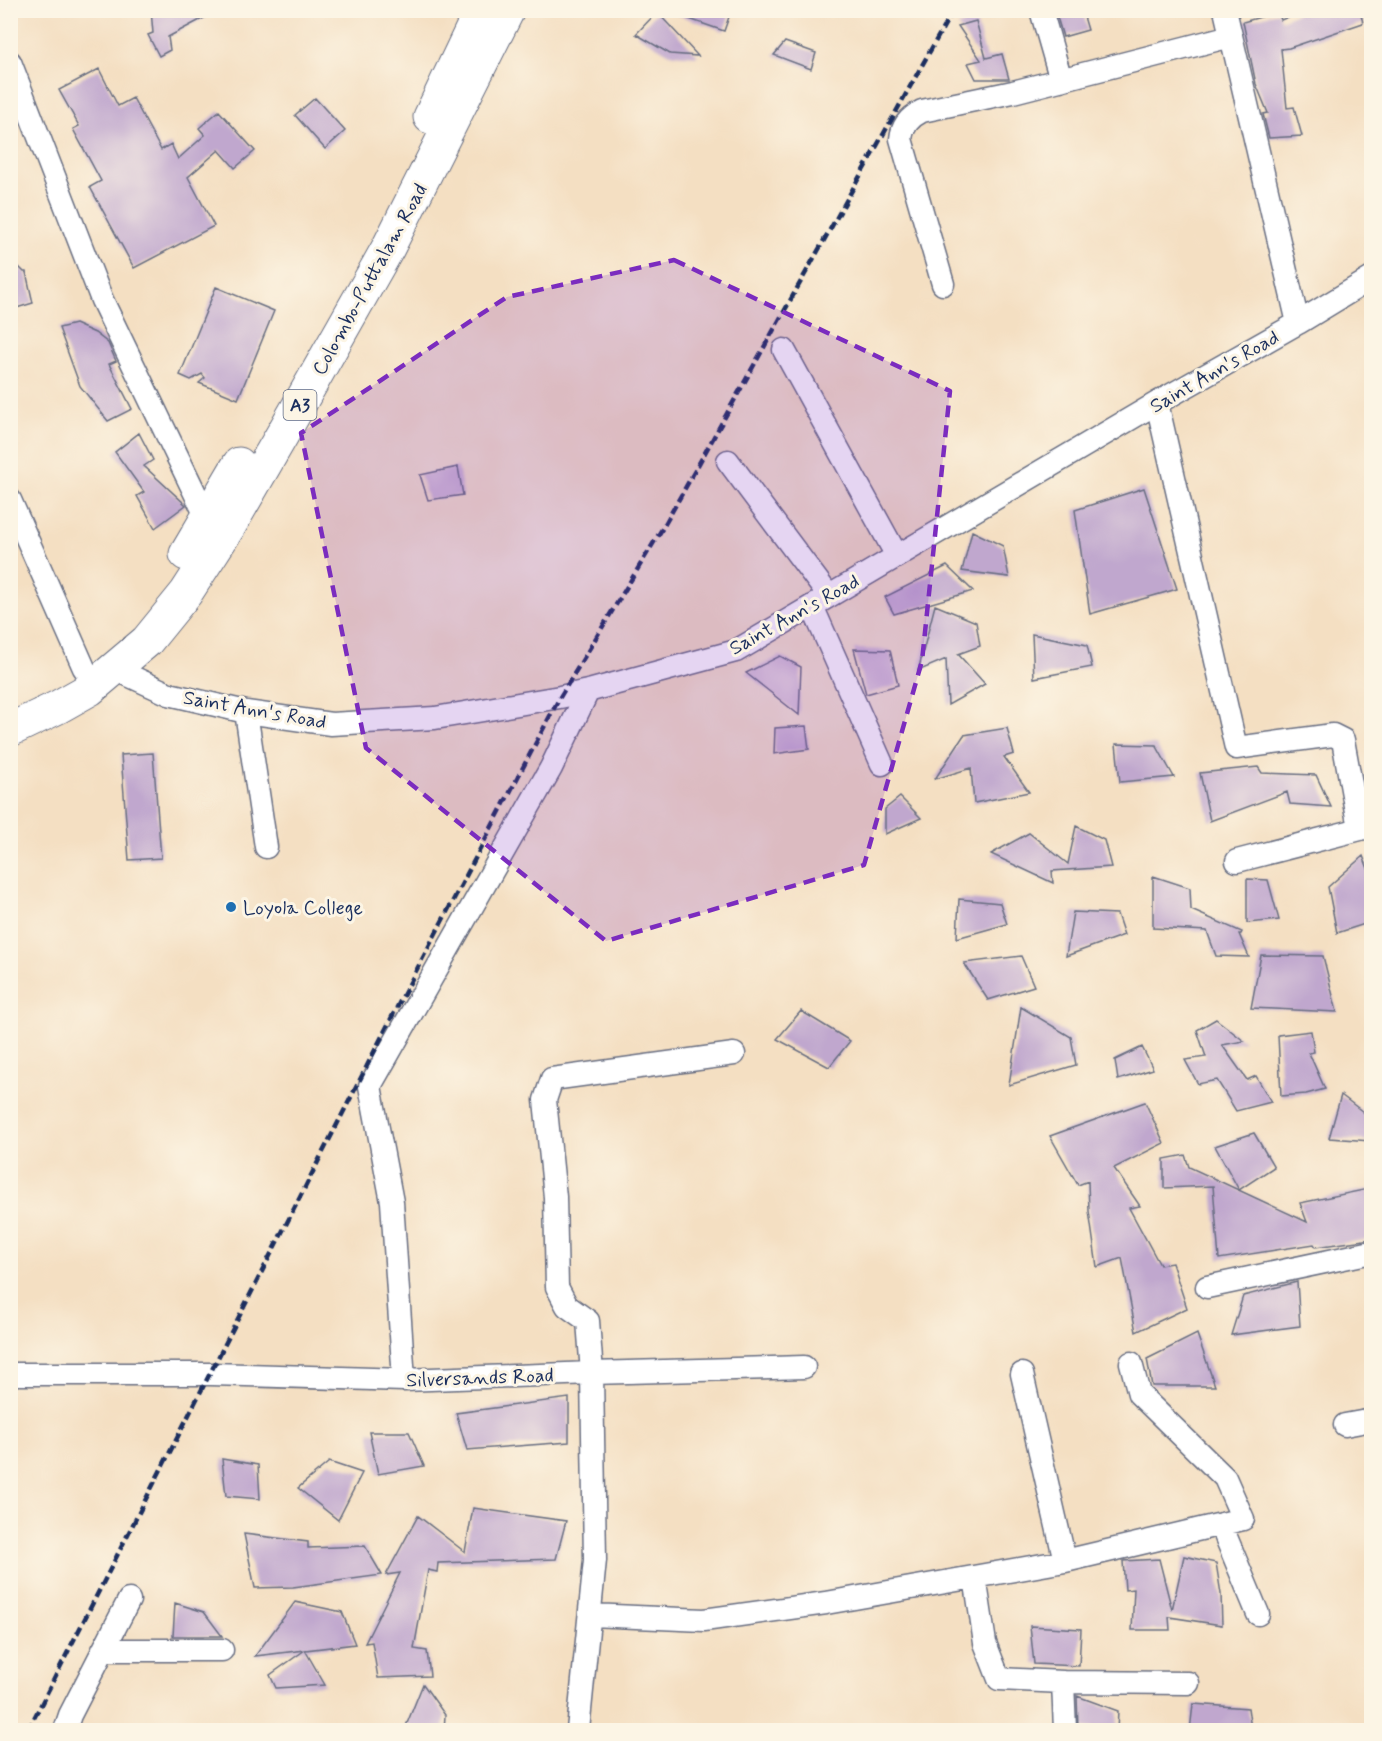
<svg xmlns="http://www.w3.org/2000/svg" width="1382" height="1741" font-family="Mynerve,sans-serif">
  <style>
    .building { fill: #c0a7ce }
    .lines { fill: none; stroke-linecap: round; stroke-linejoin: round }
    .minor-casing { stroke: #676d81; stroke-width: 25 }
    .highway-casing { stroke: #676d81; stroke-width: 35 }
    .minor { stroke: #fff; stroke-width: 22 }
    .highway { stroke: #fff; stroke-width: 33 }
    .rail { stroke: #1b2f5e; stroke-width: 4.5; stroke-dasharray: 9 4.5; stroke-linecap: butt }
    .marked { fill: #7b2cbf; fill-opacity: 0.2; stroke: #7b2cbf; stroke-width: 4.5; stroke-dasharray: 12 8; stroke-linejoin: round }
    .poi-dot { fill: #1f6fb2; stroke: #fcf5e5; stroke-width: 2 }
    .labels { text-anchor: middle; stroke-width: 6; stroke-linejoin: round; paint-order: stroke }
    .shield { fill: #fcf5e5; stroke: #5e6a86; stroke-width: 1.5 }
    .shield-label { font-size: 18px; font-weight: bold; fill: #1b2f5e }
    .street-label { font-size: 20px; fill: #1b2f5e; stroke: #fcf5e5 }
    .poi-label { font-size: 20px; fill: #1b2f5e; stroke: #fcf5e5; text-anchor: start }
  </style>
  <rect width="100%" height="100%" fill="#fcf5e5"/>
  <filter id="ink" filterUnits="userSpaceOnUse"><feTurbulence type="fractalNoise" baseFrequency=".0167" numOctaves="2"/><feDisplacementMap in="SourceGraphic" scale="12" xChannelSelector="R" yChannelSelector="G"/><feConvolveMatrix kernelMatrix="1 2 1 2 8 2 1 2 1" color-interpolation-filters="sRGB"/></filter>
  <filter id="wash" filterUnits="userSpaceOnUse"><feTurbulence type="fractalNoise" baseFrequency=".008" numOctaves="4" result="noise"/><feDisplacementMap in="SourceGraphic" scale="24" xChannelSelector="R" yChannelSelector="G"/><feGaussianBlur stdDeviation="1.35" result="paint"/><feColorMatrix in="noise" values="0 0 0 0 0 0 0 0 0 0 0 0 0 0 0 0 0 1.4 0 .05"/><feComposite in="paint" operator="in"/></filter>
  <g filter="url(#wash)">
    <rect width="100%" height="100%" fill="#f4dfc2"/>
    <g id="blocks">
      <!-- building -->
      <path class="building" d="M151 10H219L168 37 170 50 159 56 148 35 153 33Z
        M673 10H719L730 14 724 31 672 13Z
        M1055 10H1082L1088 30 1063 37Z
        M1305 10H1360L1363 23 1289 48 1281 49 1287 108 1294 107 1302 136 1269 138 1263 114 1268 113 1256 84 1243 22 1278 12 1281 20Z
        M657 12 698 56 670 54 636 34Z
        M976 21 986 58 1002 54 1009 79H976L968 63 981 60 958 26Z
        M785 42 816 53 811 69 774 55Z
        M99 69 118 106 133 98 161 150 171 144 178 159 205 135 199 128 219 111 255 151 235 168 219 150 188 177 214 226 134 268 90 187 101 181 73 129 79 126 59 90Z
        M315 98 345 131 325 149 295 115Z
        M10 258 24 272H26L33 303 10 310Z
        M216 287 274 311 238 399 199 383 205 378 202 374 191 380 180 375Z
        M75 324 95 333 108 343 116 361 109 364 132 409 108 421 80 386 59 328Z
        M139 433 153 460 144 466 186 505 155 528 137 496 144 492 115 452Z
        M458 467 463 495 428 500 420 475Z
        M1144 488 1177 589 1090 614 1075 510Z
        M972 531 1003 546 1009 577 962 571Z
        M947 566 973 591 894 614 885 597Z
        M935 605 976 622 980 646 958 654 985 684 948 705 946 659 918 671Z
        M1032 634 1087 645 1092 667 1034 678Z
        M854 649 890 650 898 685 866 694Z
        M780 656 801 667 799 715 746 673Z
        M806 726 809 749 774 754 775 728Z
        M1007 728 1014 754 1004 757 1029 792 974 803 971 768 935 779 964 735Z
        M1116 744 1156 745 1174 777 1120 782Z
        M153 753 161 858 129 860 121 755Z
        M1258 767 1262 773 1316 775 1331 807 1290 804 1287 792 1210 821 1200 773Z
        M900 797 921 818 885 834V809Z
        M1076 826 1104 840 1111 867 1052 871 1053 883 991 854 1029 833 1068 864Z
        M1363 856 1371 876V922L1337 933 1328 887Z
        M1153 876 1190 888 1191 910 1242 932 1241 934H1239L1249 957 1216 956 1207 931 1153 928Z
        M1247 879 1268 880 1279 920 1247 923Z
        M959 899 1000 903 1007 924 957 938Z
        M1073 912 1117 914 1124 935 1066 956Z
        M1261 955 1323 956 1337 1012 1251 1008Z
        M1021 956 1034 986 988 1000 964 963Z
        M1021 1007 1071 1037 1076 1065 1009 1085Z
        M801 1011 850 1041 829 1067 777 1039Z
        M1216 1019 1244 1041 1222 1045 1247 1080 1256 1076 1271 1102 1236 1111 1217 1080 1198 1084 1185 1060 1206 1057 1197 1030Z
        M1311 1031 1314 1052 1309 1053 1325 1089 1306 1094 1281 1096 1278 1035Z
        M1142 1047 1153 1069 1118 1080 1115 1060Z
        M1341 1095 1371 1118V1141L1329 1138Z
        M1145 1102 1164 1143 1114 1168 1140 1206 1129 1208 1160 1265 1172 1263 1187 1308 1136 1332 1122 1258 1097 1267 1089 1211 1088 1181 1078 1185 1050 1136Z
        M1254 1133 1274 1167 1239 1190 1215 1146Z
        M1185 1155 1189 1167 1307 1222 1300 1203 1368 1189 1371 1196V1239L1316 1247 1314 1244 1219 1259 1213 1186 1164 1188V1159Z
        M1297 1282 1300 1326 1231 1335 1243 1296Z
        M1197 1334 1215 1386H1152L1147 1359Z
        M569 1398V1442L467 1450 456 1413Z
        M369 1432H409L424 1466 378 1474Z
        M222 1459 258 1465 260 1499 226 1496Z
        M329 1462 362 1473 338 1520 298 1488Z
        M473 1508 566 1521 556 1559 438 1563 437 1572 428 1570 414 1649 427 1651 430 1676 378 1678 372 1642 365 1643 400 1573 386 1575 418 1516 465 1552Z
        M244 1534 308 1542V1548L365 1546 382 1575 293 1587 255 1588Z
        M1184 1556 1216 1563 1221 1594 1222 1625 1169 1617 1170 1630H1132L1134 1589 1125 1590 1123 1561 1159 1559 1172 1610Z
        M295 1602 342 1612 355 1644 255 1656Z
        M175 1603 204 1612 222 1636H173Z
        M1030 1626 1081 1629 1079 1666 1034 1664Z
        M305 1650 325 1685 276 1688 270 1675Z
        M423 1684 445 1715 444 1731H404Z
        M1077 1696 1118 1711 1117 1731 1078 1727Z
        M1193 1704 1248 1708 1251 1729 1190 1731Z"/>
    </g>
  </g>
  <g filter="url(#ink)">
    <use href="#blocks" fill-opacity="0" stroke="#676d81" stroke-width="1.5"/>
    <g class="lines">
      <defs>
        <path id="minor" d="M1041 10 1061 80
          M1225 10 1298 323
          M10 62 102 300 207 518
          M943 284 901 139C902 126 910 117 922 111L1013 92 1231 36
          M784 350 897 556
          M1157 403 1236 748 1333 735 1343 740 1359 828
          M728 461 829 596
          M10 500 84 668
          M812 606 882 764
          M115 669 169 694 246 712 331 724 435 718 560 697 588 691 736 651 1157 403 1298 323 1372 278
          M246 712 266 847
          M1237 861 1372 826
          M734 1054 552 1079 545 1100 555 1197 557 1287 567 1306 588 1321 592 1373 804 1367
          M1207 1287 1372 1252
          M10 1374H211L404 1380 592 1373 595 1560 578 1730
          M1022 1374 1065 1561 1243 1519 1225 1478 1139 1394 1131 1363
          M404 1380 392 1202 370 1086 551 768 588 691
          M1345 1425 1372 1420
          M1221 1525 1258 1614
          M975 1577 985 1643 999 1679 1063 1682 1065 1730
          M591 1615 704 1620 826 1603 1065 1561
          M103 1650H222
          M1063 1682 1188 1683
          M65 1730 70 1715 129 1600"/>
        <path id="highway" d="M430 117 481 10
          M186 554 239 464
          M10 730 58 707 90 689 147 641 186 593 230 525 282 435 388 248 508 10"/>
      </defs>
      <!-- minor casing -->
      <use href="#minor" class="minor-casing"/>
      <!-- highway casing -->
      <use href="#highway" class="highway-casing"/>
      <!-- minor -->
      <use href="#minor" class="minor"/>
      <!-- highway -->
      <use href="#highway" class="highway"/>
      <!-- rail -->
      <path class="rail" d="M28 1730 396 1009 560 697 665 524 953 10"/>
    </g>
  </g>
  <!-- marked area -->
  <path class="marked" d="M674 260 950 391 922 661 864 865 606 941 366 748 301 433 507 297Z"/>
  <!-- markers -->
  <circle class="poi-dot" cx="231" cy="907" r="6"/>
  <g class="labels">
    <!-- shield labels -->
    <rect class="shield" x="283.5" y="390" width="33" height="30" rx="4.5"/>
    <g class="shield-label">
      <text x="300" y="411">A3</text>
    </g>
    <!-- street labels -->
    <g class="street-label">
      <text transform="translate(369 279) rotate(-61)" y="7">Colombo-Puttalam Road</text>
      <text transform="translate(1214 371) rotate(-30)" y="7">Saint Ann's Road</text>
      <text transform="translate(794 614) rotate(-29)" y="7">Saint Ann's Road</text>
      <text transform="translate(255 709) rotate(10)" y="7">Saint Ann's Road</text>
      <text transform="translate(480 1377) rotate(-2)" y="7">Silversands Road</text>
    </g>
    <!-- poi labels -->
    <g class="poi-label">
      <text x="243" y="914">Loyola College</text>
    </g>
  </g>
  <!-- margin -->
  <rect width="1382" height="1741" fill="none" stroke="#fcf5e5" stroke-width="36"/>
</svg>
